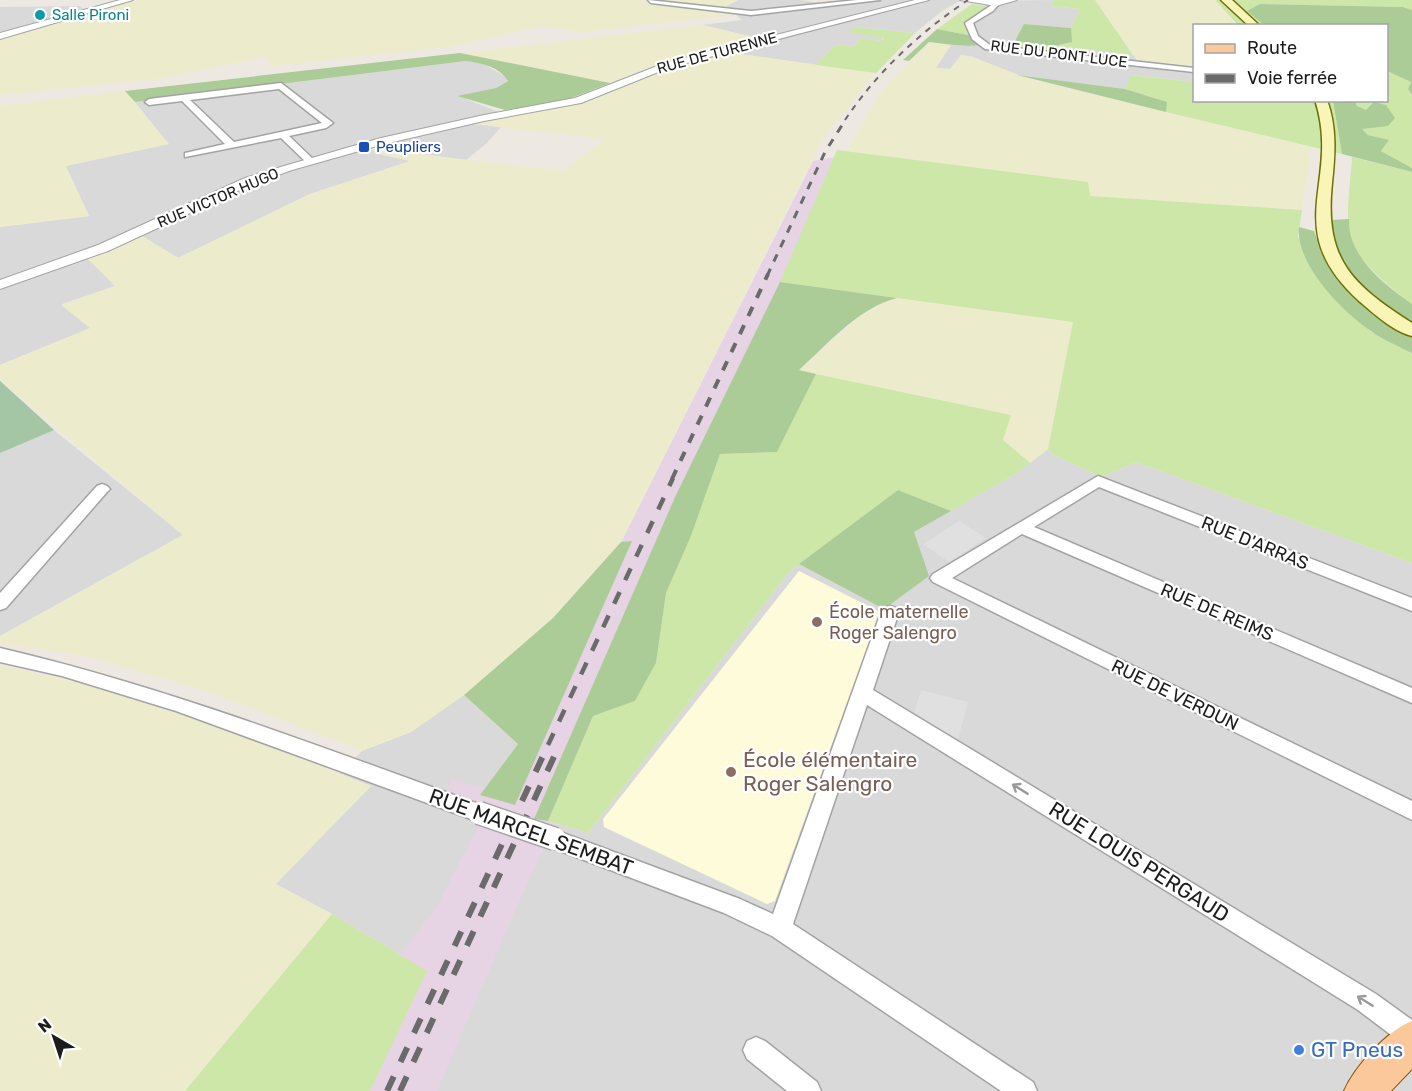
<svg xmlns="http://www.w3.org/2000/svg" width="1412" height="1091" font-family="Rubik,sans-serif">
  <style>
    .residential { fill: #dad9d9 }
    .industrial { fill: #e6d4e5 }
    .education { fill: #fefbda }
    .farmland { fill: #ececcd }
    .grass { fill: #cde7a8 }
    .forest { fill: #accc97 }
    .cemetery { fill: #a4c6a5 }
    .parking { fill: #e0e0e0 }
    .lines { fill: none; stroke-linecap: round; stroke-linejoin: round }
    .minor-casing { stroke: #a3a3a3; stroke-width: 3 }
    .tertiary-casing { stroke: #a3a3a3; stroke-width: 2 }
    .secondary-casing { stroke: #6e7007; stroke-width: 3 }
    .primary-casing { stroke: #915503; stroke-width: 2 }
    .minor { fill: #fff; fill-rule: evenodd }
    .tertiary { fill: #fff; fill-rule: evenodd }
    .secondary { fill: #f8f5b6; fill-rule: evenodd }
    .primary { fill: #fac89b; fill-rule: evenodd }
    .rail-far4 { stroke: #6a6a6a; stroke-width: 2; stroke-dasharray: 6 6; stroke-linecap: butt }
    .rail-far3 { stroke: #6a6a6a; stroke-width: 3; stroke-dasharray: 8 8; stroke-linecap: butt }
    .rail-far2 { stroke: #6a6a6a; stroke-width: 4; stroke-dasharray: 10 10; stroke-linecap: butt }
    .rail-far1 { stroke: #6a6a6a; stroke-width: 4.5; stroke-dasharray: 13 13; stroke-linecap: butt }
    .rail { stroke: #6a6a6a; stroke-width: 6; stroke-dasharray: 16 16; stroke-linecap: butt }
    .minor-bridge-casing { stroke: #a3a3a3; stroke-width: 25; stroke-linecap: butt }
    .minor-bridge { stroke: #fff; stroke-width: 22 }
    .oneway { stroke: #999 }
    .culture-dot { fill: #0f9aa8; stroke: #fff; stroke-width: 2 }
    .transit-dot { fill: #1a4fb4; stroke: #fff; stroke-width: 2 }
    .education-dot { fill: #8d6e63; stroke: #fff; stroke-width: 2 }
    .shop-dot { fill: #3f7fe0; stroke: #fff; stroke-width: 2 }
    .labels { text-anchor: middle; stroke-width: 4.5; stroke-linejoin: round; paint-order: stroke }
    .far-culture-label { font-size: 15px; fill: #0d838f; stroke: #fff; text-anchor: start }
    .far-street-label { font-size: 15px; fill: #1c1c1c; stroke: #fff }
    .far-transit-label { font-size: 15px; fill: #164399; stroke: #fff; text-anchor: start }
    .street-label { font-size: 18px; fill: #1c1c1c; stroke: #fff }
    .education-label { font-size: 18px; fill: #785e54; stroke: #fff; text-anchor: start }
    .near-education-label { font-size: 21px; fill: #785e54; stroke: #fff; text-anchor: start }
    .near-street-label { font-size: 21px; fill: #1c1c1c; stroke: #fff }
    .near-shop-label { font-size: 21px; fill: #366cbe; stroke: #fff; text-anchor: start }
  </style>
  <rect width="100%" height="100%" fill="#ede9e2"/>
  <!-- residential -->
  <path class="residential" d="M738 0H800L827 4 865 0H961L942 11 915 33 854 27 884 37 881 41 861 38 853 47 835 45 816 65 726 52 761 39 702 25 742 20 734 13 718 11Z
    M1054 0 1050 6 1080 9 1071 28 1024 24 1012 48 1085 49 1133 55 1138 61 1194 67V82L1132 75 1125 89 1017 75 970 56 950 69 935 68 951 45 955 44 967 22 989 6 978 4 983 1Z
    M80 6 85 11 74 18 0 39V7Z
    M466 61 481 63 505 76 508 81 496 88 458 96 499 112 502 117 475 124 501 127 487 143 466 160 371 147 383 155 411 161 310 194 178 258 142 236 87 258 116 286 62 304 91 328 0 365V227L89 216 65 166 168 144 135 102Z
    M0 381 54 430 183 535 0 636Z
    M1048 449 1054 455 1102 477 1136 462 1412 563V1091H414L548 821 588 833 789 572 799 564 885 608 914 532 1015 474Z
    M464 695 518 744 480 795 515 805 427 971 332 914 275 884 371 786 339 773 362 751 411 732Z"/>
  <!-- industrial -->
  <path class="industrial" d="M836 157 561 802V825H555L523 892 437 1091H345L399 956 438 905 480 823 485 808 445 790 452 780 487 788 497 794 580 624 813 161Z"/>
  <!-- education -->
  <path class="education" d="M799 571 880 612 775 901 767 904 604 827 603 819Z"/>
  <!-- farmland -->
  <path class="farmland" d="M135 0H638L738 15 582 32 542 26 448 47 272 66 264 57 162 78 0 95V39Z
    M665 0H738L720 9 661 2Z
    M1095 0H1215L1239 25 1194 26V67L1138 61Z
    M702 25 763 39 652 66 610 83 460 53Z
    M929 42 951 45 936 68 950 69 961 55 970 56 1029 79 1311 147 1302 210 1089 196 1088 182 847 151 883 89Z
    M726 52 876 73 825 135 621 542 553 618 464 695 411 732 362 751 207 691 85 656 0 643V636L183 535 0 380V365L90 328 61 305 115 286 87 258 142 236 178 258 310 194 410 161 383 155 367 148 371 147 390 151 564 171 605 139 473 124 502 117 576 104 667 68Z
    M125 91 169 144 66 166 89 216 0 227V106Z
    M897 298 1073 322 1048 449 1030 463 1003 440 1010 415 799 370 863 313 878 303Z
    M0 666 90 684 229 730 371 786 276 884 332 914 185 1091H0Z"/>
  <!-- grass -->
  <path class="grass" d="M1054 0H1095L1133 55 1085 49 1080 56 1012 49 1015 41 1054 46 1071 42V28L1080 9 1050 6Z
    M1215 0H1412V10L1403 7 1260 4 1248 11 1264 25 1239 26Z
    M972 4 990 7 972 17 968 22 973 36 937 29Z
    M854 27 915 33 876 73 816 65 835 45 853 47 861 38 881 41 884 38 848 32Z
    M1387 71 1411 82 1408 89 1412 95V168L1381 151 1389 140 1368 135 1361 129 1366 111 1357 106 1355 101 1386 100Z
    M1131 75 1194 82V100L1333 101 1342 154 1166 112V102L1125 89Z
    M837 150 1088 182 1090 196 1302 210 1298 237 1370 331 1412 353V563L1136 462 1102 477 1054 455 1048 449 1073 322 780 282Z
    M1352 157 1412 172V304C1395 292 1362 264 1353 245 1343 226 1351 180 1352 157Z
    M816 374 1011 415 1003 440 1030 463 1015 474 951 511 898 490 789 572 588 833 548 821 593 716 635 701 656 663 666 593 691 536 720 454 777 452Z
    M332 914 427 971 370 1091H185Z"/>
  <!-- forest -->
  <path class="forest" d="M1260 4 1403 7 1412 10V95L1408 89 1411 82 1387 71 1386 26 1264 25 1247 11Z
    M1024 24 1071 28 1072 42 1054 46 1015 41Z
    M937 29 973 36 981 45C963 47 947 44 929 42L909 61 903 60Z
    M460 53 610 83 563 101 505 110 457 96 496 88 508 81C500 67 481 63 466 61L135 102 125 91Z
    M1017 75 1125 89 1167 102 1166 112Z
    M1333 101H1355L1357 106 1366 110 1374 102 1386 105 1395 118 1388 126 1362 129 1368 135 1389 140 1381 151 1412 168V172L1342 154Z
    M1349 219C1347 255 1384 285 1412 304V325C1386 309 1352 286 1339 258 1334 247 1333 232 1331 220Z
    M1299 227 1314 231 1324 256 1341 282 1412 334V353C1398 346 1383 340 1371 331 1342 312 1295 263 1299 227Z
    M780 282 897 298C858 308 829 343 799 370L816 374 777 452 720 454 691 536 666 593 656 663 635 701 593 716 548 821 534 819 676 495Z
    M898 490 951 511 914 532 929 576 884 609 799 564Z
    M632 541 515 805 480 795 518 744 464 695 553 618 621 542Z"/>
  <!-- cemetery -->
  <path class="cemetery" d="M0 381 54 430 0 453Z"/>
  <!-- parking -->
  <path class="parking" d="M959 521 986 538 949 562 923 544Z
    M921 690 968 702 957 743 913 716Z"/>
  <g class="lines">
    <defs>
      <path id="minor" d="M648 0 751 11 857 0H880L751 15 651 3Z
        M996 2 999 4 993 11 973 23 978 36 990 45 1194 68V72L985 49 972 39 965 23Z
        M281 83 333 123 326 128 289 136 313 159V163H307L281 138 185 157V153L225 144 182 101 149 105 145 102 149 99ZM279 89 322 123 234 142 190 100Z
        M1098 476 1412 598V611L1099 487 1034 527 1412 688V703L1022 534 952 578 1412 801V820L933 582 930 578 933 574Z
        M102 484 107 486 110 489 107 492 6 608 0 610V593L97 486Z
        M890 606 896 608 899 612 873 690 1376 994 1412 1020V1048L1403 1044 1358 1010 867 705 793 924 1033 1082 1037 1091H1001L772 936 724 913 547 846 544 839 547 832 555 830 740 899 773 914 881 612 884 608Z
        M0 648C167 687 326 749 487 807L490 813 487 819 479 822 176 711 62 676 0 662Z
        M756 1037 765 1041 817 1082 821 1091H787L747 1059 743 1050 747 1041Z"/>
      <path id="tertiary" d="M120 0H133L0 39V33Z
        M915 0H929L671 67 581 103 484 121 384 144 292 170 253 184 108 251 0 289V280L98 245 245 178 284 166 381 138 484 115 575 98 665 63Z
        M960 0H1017L996 6Z"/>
      <path id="secondary" d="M1221 0H1232L1260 26H1249Z
        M1315 100H1327C1337 127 1335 155 1332 183 1324 259 1351 284 1412 323V336C1394 332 1373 313 1359 301 1278 227 1342 182 1315 100Z"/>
      <path id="primary" d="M1412 1021V1069L1391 1091H1344C1354 1067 1388 1030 1412 1021Z"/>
    </defs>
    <!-- minor casing -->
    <use href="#minor" class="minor-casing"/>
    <!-- tertiary casing -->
    <use href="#tertiary" class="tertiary-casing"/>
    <!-- secondary casing -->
    <use href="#secondary" class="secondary-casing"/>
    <!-- primary casing -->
    <use href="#primary" class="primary-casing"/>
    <!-- minor -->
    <use href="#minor" class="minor"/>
    <!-- tertiary -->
    <use href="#tertiary" class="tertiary"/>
    <!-- secondary -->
    <use href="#secondary" class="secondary"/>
    <!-- primary -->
    <use href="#primary" class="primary"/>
    <!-- rail-far4 -->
    <path class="rail-far4" d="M845 120C878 71 919 33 968 0"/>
    <!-- rail-far3 -->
    <path class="rail-far3" d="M767 276 825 152 846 119"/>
    <!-- rail-far2 -->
    <path class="rail-far2" d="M672 479 768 274"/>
    <!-- rail-far1 -->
    <path class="rail-far1" d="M548 745 673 478"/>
    <!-- rail -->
    <path class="rail" d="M387 1091 549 743
      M400 1091 558 748"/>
    <defs>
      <path id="minor-bridge" d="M479 813 555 839"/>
    </defs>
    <!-- minor-bridge casing -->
    <use href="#minor-bridge" class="minor-bridge-casing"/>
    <!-- minor-bridge -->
    <use href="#minor-bridge" class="minor-bridge"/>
  </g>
  <!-- one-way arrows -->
  <defs><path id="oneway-shaft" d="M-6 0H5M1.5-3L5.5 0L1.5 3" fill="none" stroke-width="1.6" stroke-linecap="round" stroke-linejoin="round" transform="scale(1.5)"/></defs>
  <g class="oneway">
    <use href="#oneway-shaft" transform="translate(1020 789) rotate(-148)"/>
    <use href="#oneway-shaft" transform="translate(1365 1001) rotate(-148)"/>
  </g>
  <!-- markers -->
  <circle class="culture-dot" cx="40" cy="15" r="6"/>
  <rect class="transit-dot" x="358" y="141" width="12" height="12" rx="3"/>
  <g class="education-dot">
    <circle cx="817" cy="622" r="6"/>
    <circle cx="731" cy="772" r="6"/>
  </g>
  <circle class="shop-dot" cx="1299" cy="1050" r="6"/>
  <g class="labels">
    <!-- far-culture labels -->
    <g class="far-culture-label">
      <text x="52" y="20">Salle Pironi</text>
    </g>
    <!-- far-street labels -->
    <g class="far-street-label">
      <text transform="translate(717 53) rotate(-15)" y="5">RUE DE TURENNE</text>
      <text transform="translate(1059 54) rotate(7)" y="5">RUE DU PONT LUCE</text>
      <text transform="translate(218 198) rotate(-23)" y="5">RUE VICTOR HUGO</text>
    </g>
    <!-- far-transit labels -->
    <g class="far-transit-label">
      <text x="376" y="152">Peupliers</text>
    </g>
    <!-- street labels -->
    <g class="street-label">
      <text transform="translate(1255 543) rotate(22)" y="6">RUE D'ARRAS</text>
      <text transform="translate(1217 612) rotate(23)" y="6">RUE DE REIMS</text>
      <text transform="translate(1175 695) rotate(26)" y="6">RUE DE VERDUN</text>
    </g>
    <!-- education labels -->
    <g class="education-label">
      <text x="829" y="618">École maternelle<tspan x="829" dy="21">Roger Salengro</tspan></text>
    </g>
    <!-- near-education labels -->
    <g class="near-education-label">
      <text x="743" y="767">École élémentaire<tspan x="743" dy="24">Roger Salengro</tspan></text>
    </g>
    <!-- near-street labels -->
    <g class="near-street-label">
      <text transform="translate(531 832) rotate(20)" y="7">RUE MARCEL SEMBAT</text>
      <text transform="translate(1139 862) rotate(32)" y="7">RUE LOUIS PERGAUD</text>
    </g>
    <!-- near-shop labels -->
    <g class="near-shop-label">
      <text x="1311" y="1057">GT Pneus</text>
    </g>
  </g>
  <!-- legend -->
  <rect x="1193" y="24" width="195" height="78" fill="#ffffff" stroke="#a4a4a4" stroke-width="1.5"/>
  <rect x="1205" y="44" width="30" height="9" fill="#fac89b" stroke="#a4a4a4" stroke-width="1.5"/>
  <text x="1247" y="54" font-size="18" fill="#1c1c1c">Route</text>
  <rect x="1205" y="74" width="30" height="9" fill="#6a6a6a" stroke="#a4a4a4" stroke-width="1.5"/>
  <text x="1247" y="84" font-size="18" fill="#1c1c1c">Voie ferrée</text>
  <!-- north arrow -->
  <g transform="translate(54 1037) rotate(321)" stroke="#ffffff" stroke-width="4.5" paint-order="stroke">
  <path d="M0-4.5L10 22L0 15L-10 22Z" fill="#1c1c1c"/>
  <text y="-9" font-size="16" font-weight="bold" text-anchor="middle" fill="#1c1c1c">N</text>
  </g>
</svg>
